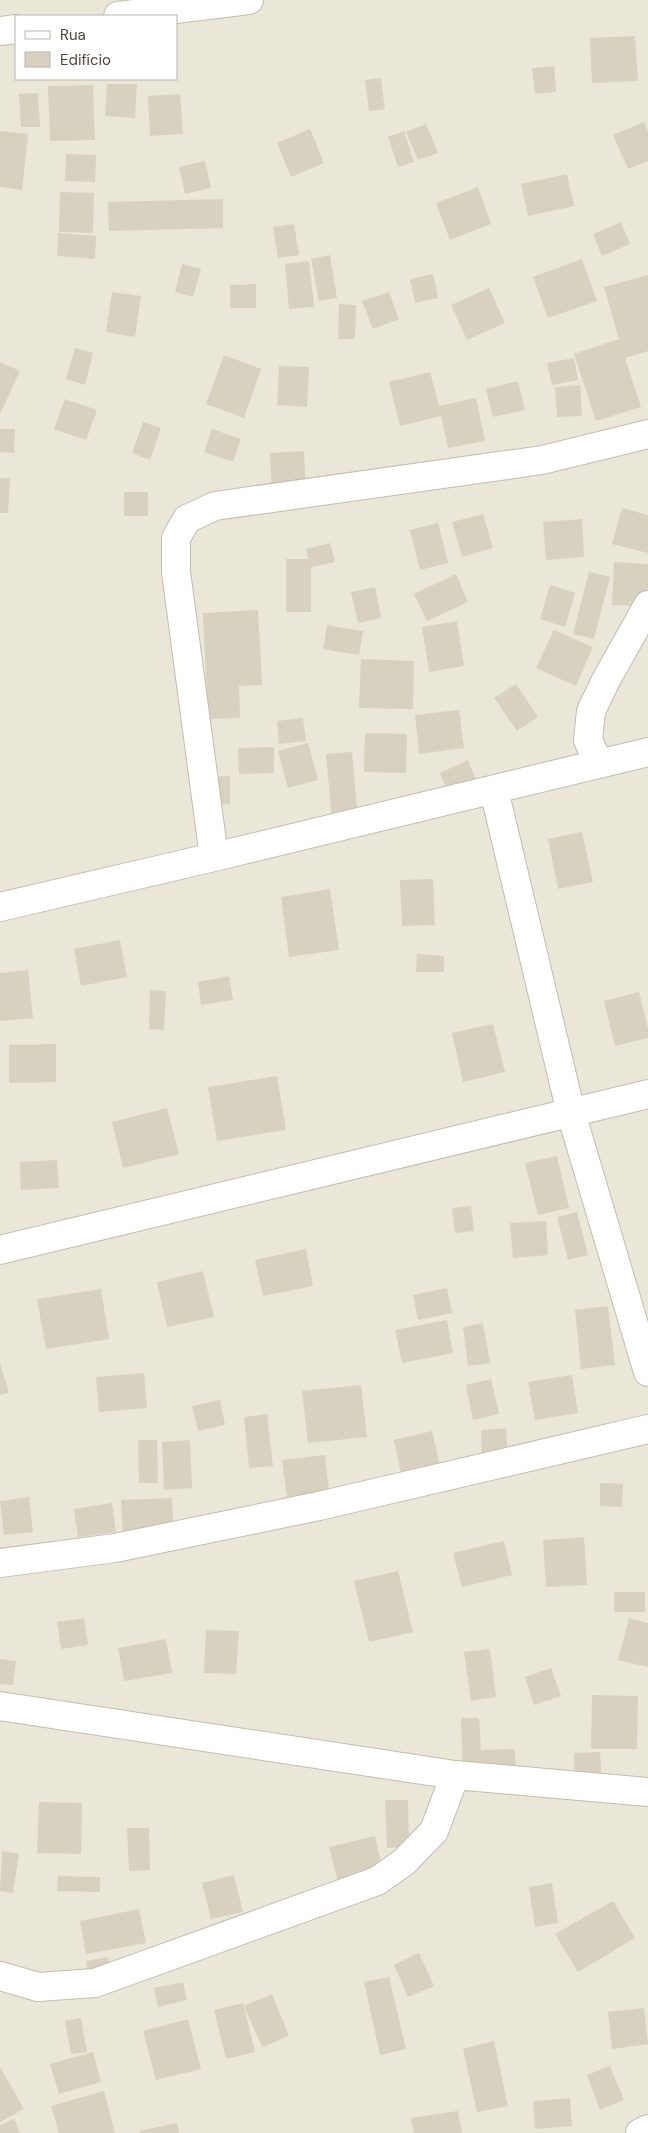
<svg xmlns="http://www.w3.org/2000/svg" width="648" height="2133" font-family="'DM Sans',sans-serif">
  <style>
    .residential { fill: #eae6d8; fill-rule: evenodd }
    .building { fill: #d8d1bf }
    .lines { fill: none; stroke-linecap: round; stroke-linejoin: round }
    .minor-casing { stroke: #c2bdac; stroke-width: 30 }
    .minor { stroke: #fff; stroke-width: 28 }
  </style>
  <rect width="100%" height="100%" fill="#f6f4ea"/>
  <!-- residential -->
  <path class="residential" d="M0 0H648V2133H0ZM16 16H176V79H16Z"/>
  <!-- building -->
  <path class="building" d="M635 36 638 81 592 83 590 38Z
    M554 66 556 92 535 94 532 68Z
    M381 78 385 109 369 111 365 80Z
    M107 84H137L135 118 105 116Z
    M93 85 95 140 50 141 48 86Z
    M38 93 40 127H21L19 94Z
    M180 94 183 134 150 136 148 96Z
    M644 122 648 131V161L628 169 613 135Z
    M426 124 438 153 418 160 406 132Z
    M310 129 324 163 291 177 277 143Z
    M0 131 28 134 22 190 0 187Z
    M404 131 414 162 398 167 388 137Z
    M66 154 96 155 95 182 65 181Z
    M205 161 211 188 185 194 179 167Z
    M567 174 574 206 528 216 521 184Z
    M478 187 491 224 450 240 436 203Z
    M60 192 94 193 93 233 59 232Z
    M223 199V228L109 231 108 202Z
    M621 222 630 244 602 256 593 234Z
    M294 224 299 255 278 258 273 227Z
    M58 233 96 236 95 259 57 256Z
    M330 255 337 298 319 301 311 259Z
    M582 259 597 301 548 318 533 277Z
    M309 261 314 307 289 309 285 264Z
    M182 264 201 269 193 297 175 292Z
    M433 274 438 298 415 303 410 279Z
    M648 275V351L625 358 641 407 596 421 574 354 619 339 604 287Z
    M256 284V308H230V285Z
    M489 288 505 323 467 340 451 305Z
    M112 292 141 296 135 337 106 332Z
    M389 292 399 319 373 329 362 301Z
    M339 304 356 305 355 339H338Z
    M75 348 93 353 85 385 66 379Z
    M224 355 261 369 244 418 206 404Z
    M574 358 578 380 552 385 547 363Z
    M0 362 20 371 0 414Z
    M279 366 309 367 307 407 277 405Z
    M430 372 439 406 476 398 485 441 448 448 441 416 400 426 389 382Z
    M518 381 525 410 493 417 486 389Z
    M580 385 582 416 557 417 555 387Z
    M65 399 97 410 86 440 54 429Z
    M143 422 161 428 150 460 132 453Z
    M0 429H15L14 453 0 452Z
    M212 429 241 439 233 462 204 452Z
    M304 451 306 494 272 496 270 453Z
    M0 478H10L8 513H0Z
    M124 492H148V516H124Z
    M622 508 648 515V553L612 544Z
    M483 514 493 548 462 557 452 522Z
    M582 519 584 557 546 560 543 522Z
    M438 523 448 563 420 570 410 530Z
    M330 543 335 562 311 567V612H286V559H308L306 549Z
    M614 562 648 564V606L612 605Z
    M589 572 610 577 594 639 573 634Z
    M456 574 468 602 427 621 414 594Z
    M550 585 575 593 565 627 540 619Z
    M375 587 381 618 358 623 351 592Z
    M258 610 262 685 239 686 240 718 208 719 203 613Z
    M457 621 464 666 429 672 422 627Z
    M327 625 363 631 359 655 323 649Z
    M554 630 593 647 576 686 536 668Z
    M361 659 414 661 413 709 359 708Z
    M516 684 538 717 517 731 494 698Z
    M459 710 464 748 419 754 415 715Z
    M303 718 306 741 279 744 277 721Z
    M365 733 407 734 406 773 364 772Z
    M308 743 318 780 288 788 278 751Z
    M274 747V773L239 774 238 748Z
    M352 752 358 818 332 820 326 754Z
    M468 760 478 784 450 796 440 773Z
    M230 776V804H209L208 777Z
    M582 832 593 882 558 889 548 839Z
    M433 879 435 925 402 926 400 880Z
    M330 889 339 950 289 957 281 897Z
    M120 940 127 977 81 986 74 949Z
    M417 954 444 956V972H416Z
    M28 970 33 1018 0 1021V973Z
    M229 976 233 1000 201 1005 198 982Z
    M150 990 166 991 164 1030 149 1029Z
    M639 992 648 1028V1038L615 1046 604 1001Z
    M493 1024 505 1072 463 1082 452 1033Z
    M56 1044V1082L9 1083V1045Z
    M277 1076 286 1130 217 1141 208 1087Z
    M167 1108 179 1154 123 1168 112 1122Z
    M557 1156 569 1208 538 1215 525 1163Z
    M57 1160 59 1188 21 1190 20 1162Z
    M471 1206 474 1231 455 1233 452 1208Z
    M577 1212 588 1255 568 1260 557 1217Z
    M546 1221 548 1255 513 1258 510 1223Z
    M306 1249 313 1286 263 1296 255 1260Z
    M203 1271 214 1317 167 1327 157 1282Z
    M447 1288 452 1313 418 1320 413 1295Z
    M101 1289 109 1339 46 1349 37 1299Z
    M608 1306 615 1365 581 1369 575 1310Z
    M447 1320 453 1353 402 1363 395 1330Z
    M483 1323 490 1363 468 1366 463 1327Z
    M0 1363 9 1393 0 1395Z
    M144 1373 147 1408 99 1412 96 1377Z
    M572 1375 578 1413 535 1420 528 1382Z
    M491 1379 499 1414 473 1420 466 1385Z
    M361 1385 367 1437 308 1443 302 1391Z
    M220 1400 225 1425 198 1431 192 1406Z
    M267 1414 273 1466 249 1468 244 1417Z
    M506 1428 508 1457 482 1459 481 1430Z
    M432 1431 442 1475 403 1484 394 1440Z
    M138 1440H157L158 1483H139Z
    M190 1440 192 1488 164 1490 162 1442Z
    M325 1455 330 1500 288 1504 282 1460Z
    M600 1483 623 1484 622 1507 600 1506Z
    M29 1497 33 1532 4 1535 0 1501Z
    M172 1498 174 1537 123 1540 121 1500Z
    M112 1503 116 1532 78 1537 74 1509Z
    M584 1537 587 1585 546 1587 543 1540Z
    M504 1541 512 1575 462 1587 453 1553Z
    M398 1571 413 1632 369 1642 354 1581Z
    M614 1592H645V1612H614Z
    M84 1618 88 1645 61 1649 57 1622Z
    M629 1618 648 1623V1667L618 1660Z
    M206 1630 239 1631 236 1674 204 1673Z
    M166 1639 172 1673 124 1681 118 1648Z
    M490 1649 496 1697 471 1701 464 1652Z
    M0 1659 16 1661 13 1685 0 1684Z
    M551 1668 561 1696 534 1705 525 1677Z
    M592 1695 638 1696 637 1749H591Z
    M461 1718H479L481 1750 515 1749 516 1775 463 1777Z
    M600 1752 602 1784 575 1785 574 1753Z
    M385 1800H408L409 1847 387 1848Z
    M39 1802 82 1803 81 1854 37 1853Z
    M127 1828H149L150 1870 129 1871Z
    M375 1836 383 1871 338 1882 329 1847Z
    M2 1851 19 1854 13 1893 0 1891Z
    M234 1875 243 1912 211 1919 202 1883Z
    M58 1876 100 1877V1892L57 1891Z
    M552 1883 558 1923 535 1927 529 1887Z
    M613 1901 635 1938 578 1972 555 1934Z
    M139 1909 146 1943 86 1954 80 1921Z
    M419 1953 434 1986 408 1997 394 1965Z
    M108 1957 112 1975 89 1979 86 1961Z
    M389 1977 406 2049 380 2055 364 1982Z
    M183 1982 187 2000 158 2007 154 1988Z
    M272 1994 289 2036 262 2047 244 2006Z
    M243 2003 255 2052 226 2059 214 2010Z
    M644 2008 648 2044 612 2049 608 2012Z
    M81 2018 87 2052 71 2054 65 2021Z
    M188 2019 201 2069 156 2080 143 2031Z
    M494 2041 508 2106 477 2112 463 2049Z
    M93 2052 101 2082 59 2094 50 2064Z
    M610 2066 624 2100 600 2110 587 2075Z
    M0 2067 24 2109 0 2122Z
    M104 2091 115 2133H59L51 2106Z
    M570 2098 572 2126 535 2129 533 2101Z
    M458 2111 462 2133H414L411 2118Z
    M14 2119 20 2133H0V2125Z
    M177 2123 179 2133H140L139 2131Z"/>
  <g class="lines">
    <defs>
      <path id="minor" d="M118 16 249 0
        M0 31 16 29
        M599 764 588 740 591 711 606 680 648 605
        M494 790 571 1113 648 1372
        M214 857 176 572V538L187 519 215 506 542 460 648 434
        M0 907 214 857 648 752
        M0 1250 648 1094
        M0 1563 115 1548 319 1506 648 1429
        M0 1706 455 1775 648 1792
        M0 1976 38 1987 95 1983 377 1881 404 1862 434 1831 455 1775
        M640 2133 648 2129"/>
    </defs>
    <!-- minor casing -->
    <use href="#minor" class="minor-casing"/>
    <!-- minor -->
    <use href="#minor" class="minor"/>
  </g>
  <!-- legend -->
  <rect x="15" y="15" width="162" height="65" fill="#ffffff" stroke="#b7b5af"/>
  <rect x="25" y="31" width="25" height="8" fill="#ffffff" stroke="#b7b5af"/>
  <text x="60" y="40" font-size="15" fill="#4b4538">Rua</text>
  <rect x="25" y="52" width="25" height="15" fill="#d8d1bf" stroke="#b7b5af"/>
  <text x="60" y="65" font-size="15" fill="#4b4538">Edifício</text>
</svg>
